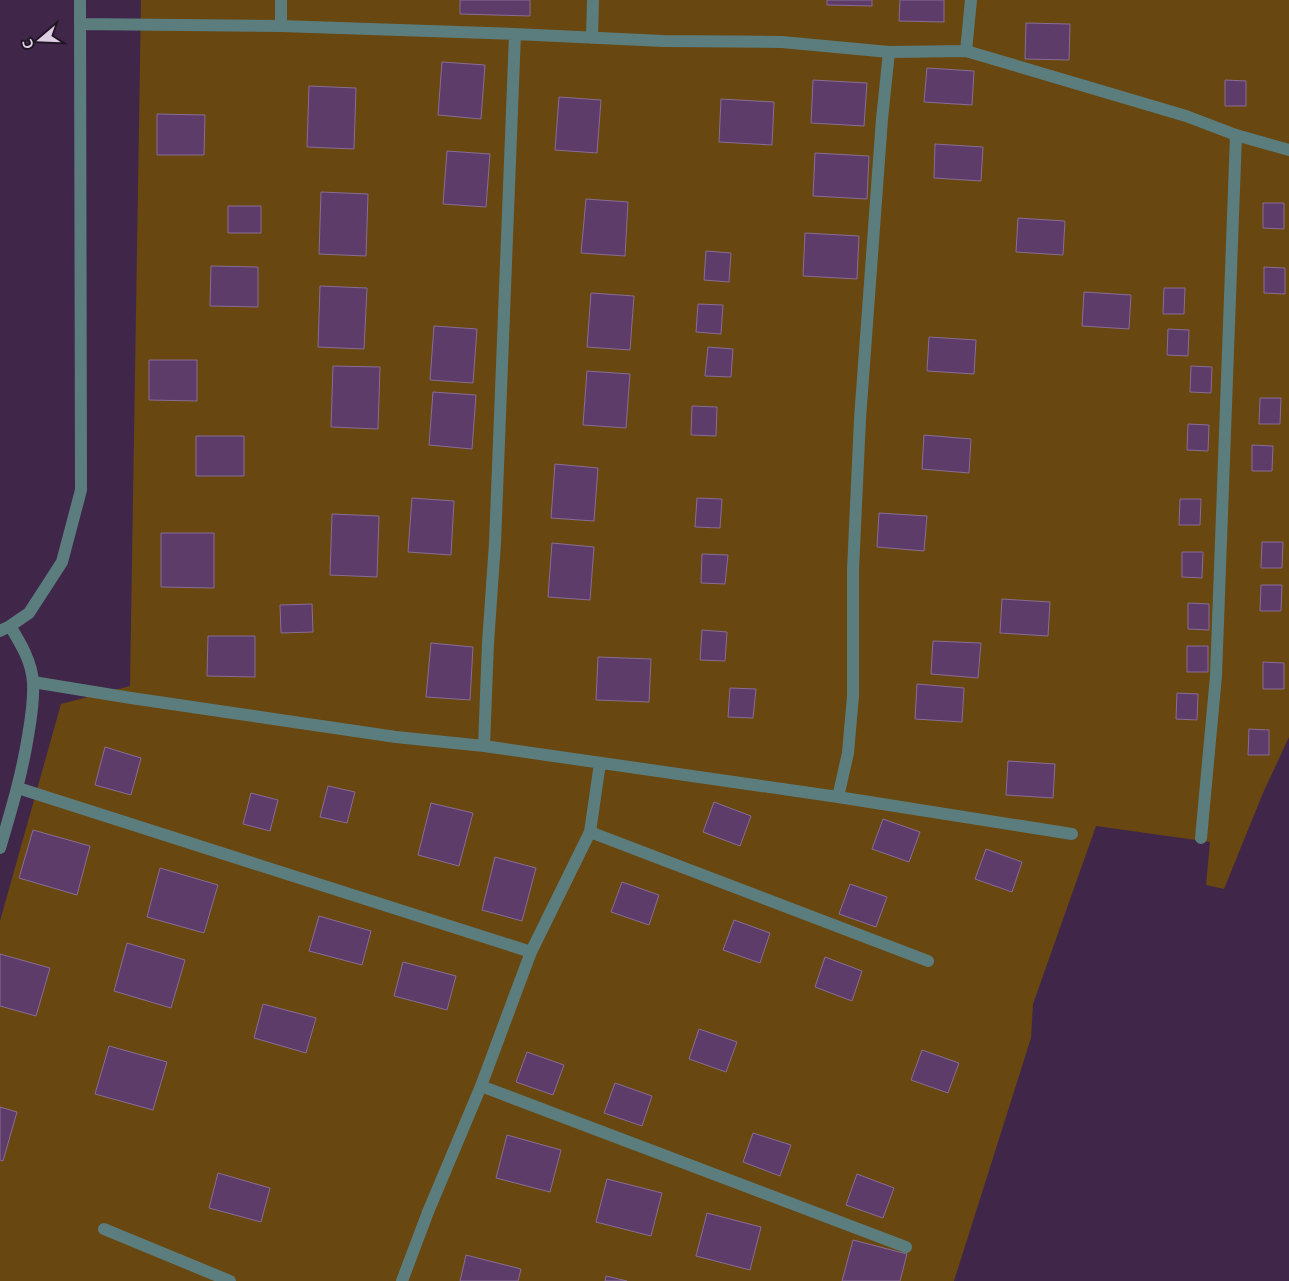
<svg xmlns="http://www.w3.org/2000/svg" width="1289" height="1281" font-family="Ubuntu,sans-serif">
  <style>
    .green { fill: #684710 }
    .building { fill: #5d3c6a; stroke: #886d94 }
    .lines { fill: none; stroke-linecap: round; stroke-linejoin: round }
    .minor { stroke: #5c7d7d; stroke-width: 12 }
  </style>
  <rect width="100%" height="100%" fill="#40274a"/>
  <!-- green -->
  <path class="green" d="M141 0H1289V737L1263 793 1224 889 1206 885 1210 842 1096 826 1033 1004 1031 1038 954 1281H0V921L61 704 130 686Z"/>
  <!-- building -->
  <path class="building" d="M460 0H530V16L460 14Z
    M827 0H872V6L827 5Z
    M900 0H944V22L899 21Z
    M1026 23 1070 24 1069 60 1025 59Z
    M442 62 485 65 481 119 438 115Z
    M927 68 974 71 972 105 924 102Z
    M813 80 867 83 864 126 811 123Z
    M1225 80 1246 81V106H1225Z
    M309 86 356 88 354 149 307 147Z
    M559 97 601 100 597 153 555 150Z
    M721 99 774 102 772 145 719 142Z
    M157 114 205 115 204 155H157Z
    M935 144 983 147 981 181 934 178Z
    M447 151 490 154 486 207 443 204Z
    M815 153 869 156 867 199 813 196Z
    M321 192 368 194 366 256 319 254Z
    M586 199 628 202 625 256 581 253Z
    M1263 203H1284V229L1263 228Z
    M228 206H261V233H228Z
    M1018 218 1065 221 1063 255 1016 252Z
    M805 233 859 236 857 279 803 276Z
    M706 251 731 253 729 282 704 280Z
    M211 266 258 267V307L210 306Z
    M1264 267 1285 268V294L1264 293Z
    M320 286 367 288 364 349 318 347Z
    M1164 288H1185L1184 314H1163Z
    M1084 292 1131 295 1129 329 1082 326Z
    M591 293 634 296 630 350 587 347Z
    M698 304 723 305 721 334 696 332Z
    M434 326 477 329 473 383 430 380Z
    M1168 329 1189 330 1188 356 1167 355Z
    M929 337 976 340 974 374 927 371Z
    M708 347 733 349 731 377 705 376Z
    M149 360H197V401L149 400Z
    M333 366 380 367 378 429 331 427Z
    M1191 366 1212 367 1211 393 1190 392Z
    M587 371 630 374 626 428 583 425Z
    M433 392 476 395 472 449 429 445Z
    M1260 398H1281L1280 424H1259Z
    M692 406 717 407 716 436 691 435Z
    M1188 424 1209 425 1208 451 1187 450Z
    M924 435 971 439 969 473 922 469Z
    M196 436H244V476H196Z
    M1252 445 1273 446 1272 471H1252Z
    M555 464 598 468 594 521 551 518Z
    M412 498 454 501 451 555 408 552Z
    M697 498 722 499 720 528 695 527Z
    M1180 499H1201L1200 525H1179Z
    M879 513 927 516 924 551 877 547Z
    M332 514 379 516 377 577 330 575Z
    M161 533H214V588L161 587Z
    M1262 542H1283L1282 568H1261Z
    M552 543 594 547 590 600 548 597Z
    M1182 552H1203L1202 578 1182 577Z
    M702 554 728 555 725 584 701 583Z
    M1261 585H1282L1281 611H1260Z
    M1002 599 1050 602 1048 636 1000 633Z
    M1188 603 1209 604V630L1188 629Z
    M312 604 313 632 281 633 280 605Z
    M702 630 727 632 725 661 700 660Z
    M208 636H255V677L207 676Z
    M933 641 981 643 978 678 931 674Z
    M431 643 473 647 470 700 426 697Z
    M1187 646H1208V672H1187Z
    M598 657 651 659 649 702 596 700Z
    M1263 662 1284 663V689H1263Z
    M917 684 964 688 962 722 915 719Z
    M730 688 756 689 753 718 728 717Z
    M1177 693 1198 694 1197 720 1176 719Z
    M1249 729 1269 730V755H1248Z
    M105 747 141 758 131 795 95 785Z
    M1008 761 1055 764 1053 798 1006 795Z
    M328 786 355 792 347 823 320 817Z
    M251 793 278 800 270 831 243 824Z
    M714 802 751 816 740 846 703 832Z
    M431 803 473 813 459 866 418 855Z
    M883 819 920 832 909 862 872 849Z
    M33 830 90 846 77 895 19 878Z
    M986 849 1022 862 1012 892 975 879Z
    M495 857 536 868 522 921 482 910Z
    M160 868 218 885 204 933 147 917Z
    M622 882 659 895 649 925 611 912Z
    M850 884 887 897 876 927 839 914Z
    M319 916 371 931 362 965 309 951Z
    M734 920 770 933 760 963 723 950Z
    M127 943 185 960 171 1008 114 991Z
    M0 954 50 968 36 1016 0 1006Z
    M825 957 862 971 852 1001 815 987Z
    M403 962 456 976 447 1010 394 996Z
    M263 1004 316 1018 306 1053 254 1038Z
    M699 1029 737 1042 726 1072 689 1059Z
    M109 1046 167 1062 153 1110 95 1094Z
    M922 1050 959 1063 948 1093 911 1080Z
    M527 1052 564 1065 553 1095 516 1082Z
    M615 1083 652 1096 642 1126 604 1113Z
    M0 1107 17 1112 3 1161 0 1160Z
    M753 1133 791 1145 780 1176 743 1162Z
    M507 1135 561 1150 550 1192 496 1178Z
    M218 1173 270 1188 261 1222 209 1208Z
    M857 1174 894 1188 883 1218 846 1205Z
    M607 1179 662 1193 651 1236 596 1222Z
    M707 1213 761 1227 750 1270 696 1256Z
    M853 1240 907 1254 900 1281H842Z
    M466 1255 521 1269 518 1281H460Z
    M606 1276 627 1281H605Z"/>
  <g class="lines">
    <!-- minor -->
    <path class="minor" d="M80 24 281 26 515 34 663 41 782 42 889 52 966 51 1186 116 1236 135
      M281 26V0
      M592 38 593 0
      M966 51 971 0
      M0 631 10 626 29 613 62 562 81 490 80 0
      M33 682 131 698 396 737 484 746 838 797 1072 834
      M484 746 488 643 495 543 515 34
      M18 788 531 952
      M838 797 848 753 853 696V570L860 419 882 119 889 52
      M590 832 928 961
      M1201 838 1216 676 1236 135 1289 150
      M0 848C11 811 22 774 28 736 31 719 34 700 33 683 32 662 21 644 10 626
      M481 1086 906 1247
      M104 1229 230 1281
      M402 1281 428 1212 481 1086 531 952 590 832 600 763"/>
  </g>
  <!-- north arrow -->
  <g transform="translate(40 40) rotate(251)" stroke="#211625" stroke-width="4" paint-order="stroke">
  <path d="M0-4L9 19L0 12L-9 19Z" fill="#decee4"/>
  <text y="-8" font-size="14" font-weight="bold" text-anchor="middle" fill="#decee4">С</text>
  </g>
</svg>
